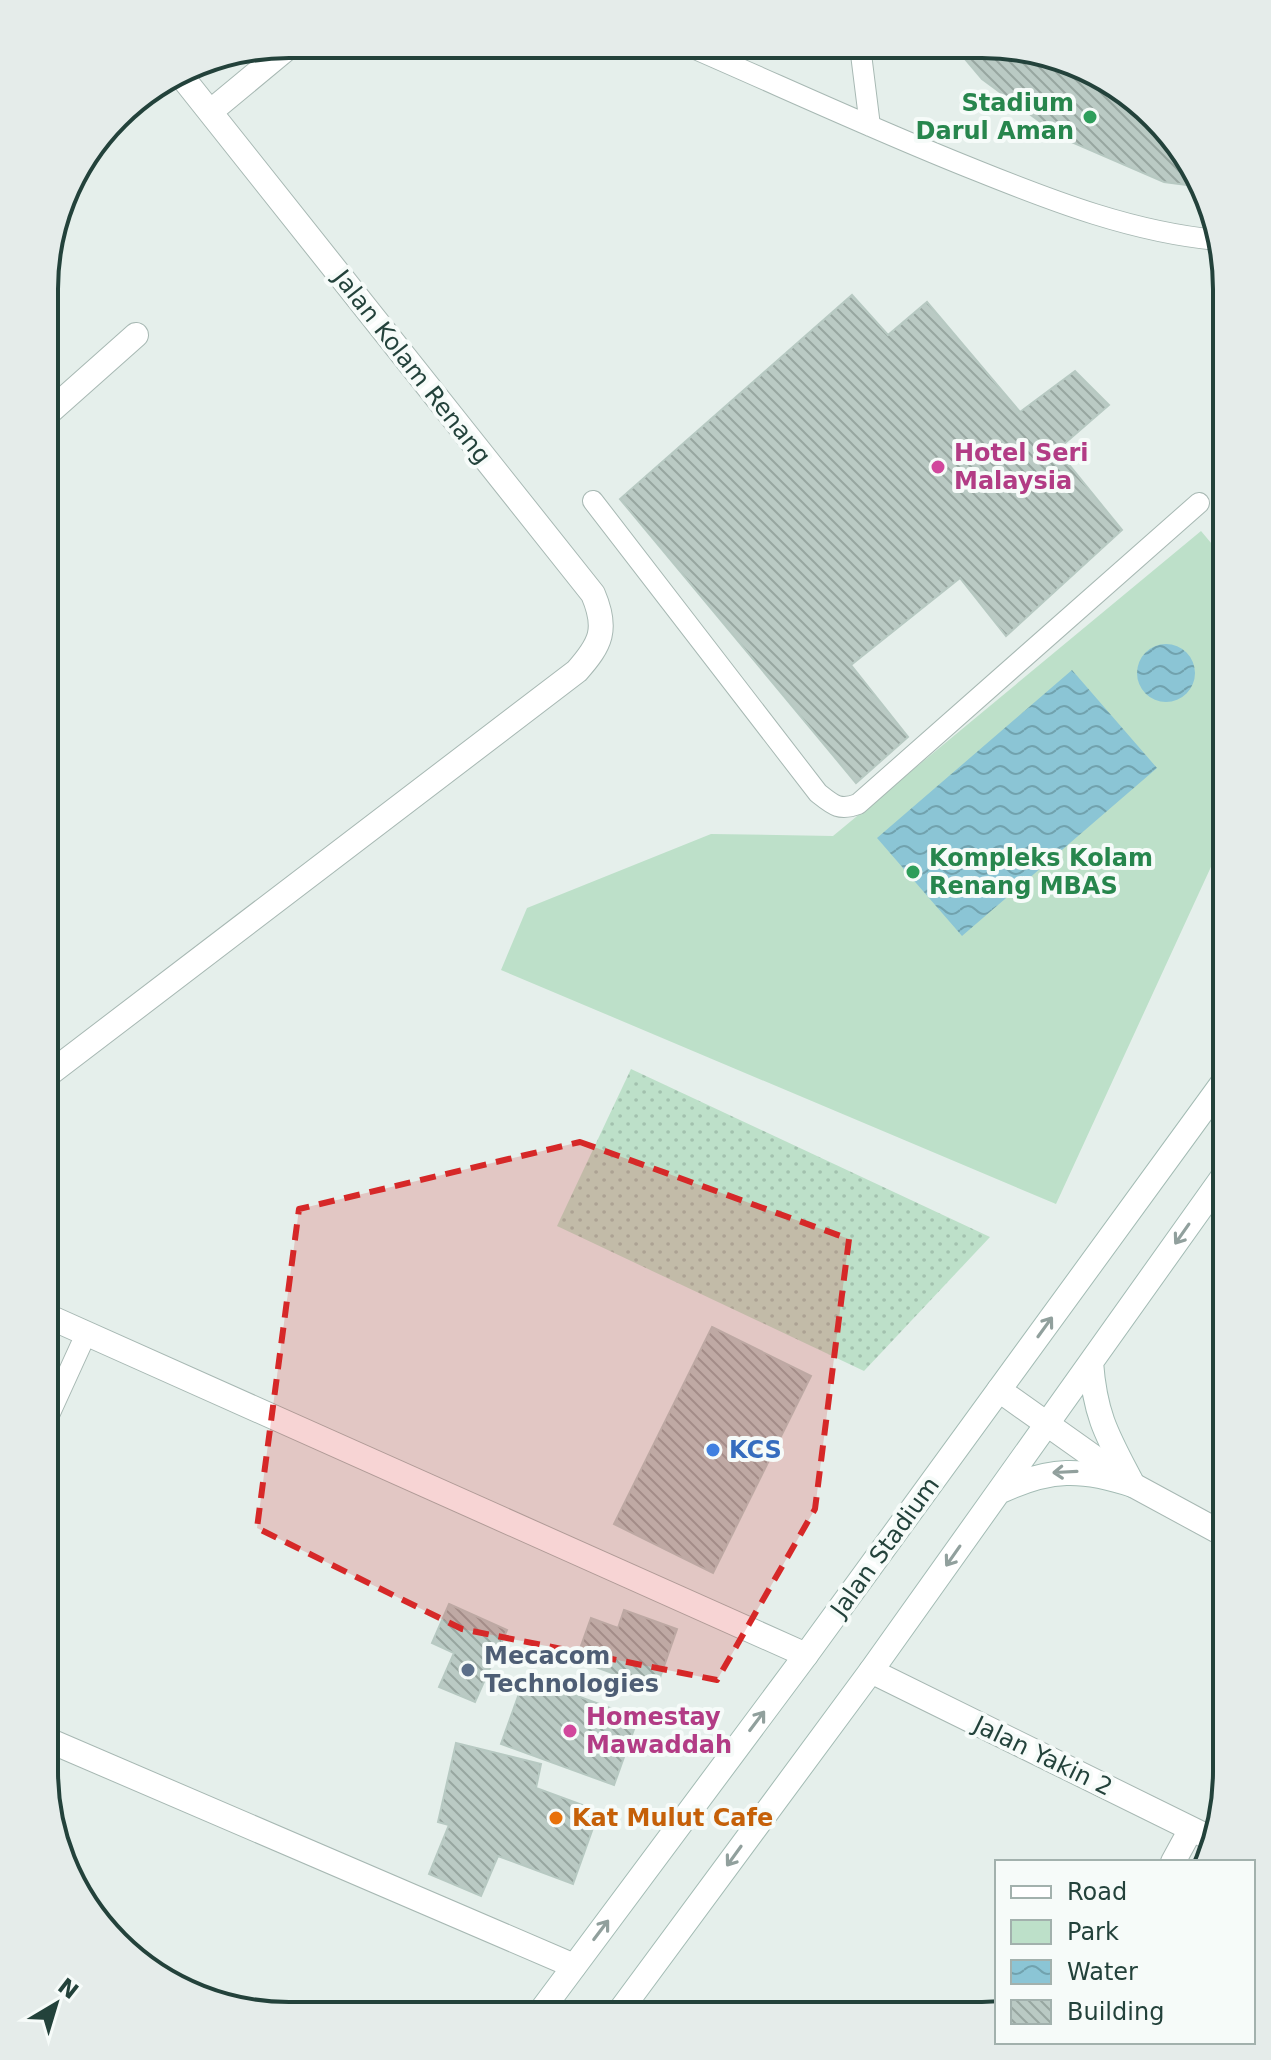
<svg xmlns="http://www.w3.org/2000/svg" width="1271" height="2060" font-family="'DejaVu Sans',sans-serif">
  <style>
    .grass { fill: url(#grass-dots) }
    .green { fill: #bde0c9 }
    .water { fill: url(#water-waves) }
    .building { fill: url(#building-back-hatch); stroke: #b7c9c2; stroke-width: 2 }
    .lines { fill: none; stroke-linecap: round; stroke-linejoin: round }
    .service-casing { stroke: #a7b8b3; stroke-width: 22 }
    .minor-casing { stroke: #a7b8b3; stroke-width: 26 }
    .secondary-casing { stroke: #a3bbb4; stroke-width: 26 }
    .service { stroke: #fff; stroke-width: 20 }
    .minor { stroke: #fff; stroke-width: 24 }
    .secondary { stroke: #fff; stroke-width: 24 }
    .oneway { stroke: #91a09d }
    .marked { fill: #d62828; fill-opacity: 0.2; stroke: #d62828; stroke-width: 6; stroke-dasharray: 16 10; stroke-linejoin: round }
    .leisure-dot { fill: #2e9e5b; stroke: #f6fbf9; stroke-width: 3 }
    .hotel-dot { fill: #d1479c; stroke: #f6fbf9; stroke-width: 3 }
    .shop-dot { fill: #3f7fe0; stroke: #f6fbf9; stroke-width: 3 }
    .service-dot { fill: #5c6f8a; stroke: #f6fbf9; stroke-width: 3 }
    .food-dot { fill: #e8710a; stroke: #f6fbf9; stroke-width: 3 }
    .labels { text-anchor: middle; stroke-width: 8; stroke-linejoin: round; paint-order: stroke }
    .leisure-label { font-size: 24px; font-weight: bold; fill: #27864d; stroke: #f6fbf9; text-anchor: end }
    .street-label { font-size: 24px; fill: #23423b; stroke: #f6fbf9 }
    .hotel-label { font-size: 24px; font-weight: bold; fill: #b23c85; stroke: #f6fbf9; text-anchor: start }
    .shop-label { font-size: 24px; font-weight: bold; fill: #366cbe; stroke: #f6fbf9; text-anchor: start }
    .service-label { font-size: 24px; font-weight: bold; fill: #4e5e75; stroke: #f6fbf9; text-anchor: start }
    .food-label { font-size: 24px; font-weight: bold; fill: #c56008; stroke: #f6fbf9; text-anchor: start }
    .rim { fill: none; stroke: #23423b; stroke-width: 4 }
  </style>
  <defs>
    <pattern id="grass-dots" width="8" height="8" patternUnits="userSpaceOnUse" patternTransform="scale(2)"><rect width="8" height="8" fill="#bde0c9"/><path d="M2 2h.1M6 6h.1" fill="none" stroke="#a2c1ae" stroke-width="1.8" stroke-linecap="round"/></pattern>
    <pattern id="water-waves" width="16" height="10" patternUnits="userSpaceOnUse" patternTransform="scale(2)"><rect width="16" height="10" fill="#8bc5d5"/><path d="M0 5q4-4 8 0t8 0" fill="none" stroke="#71a2ae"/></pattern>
    <pattern id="building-back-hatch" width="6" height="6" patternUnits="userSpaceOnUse" patternTransform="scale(2)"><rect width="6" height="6" fill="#bacac4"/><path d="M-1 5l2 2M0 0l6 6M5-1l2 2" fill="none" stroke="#97a6a0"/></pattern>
  </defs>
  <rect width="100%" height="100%" fill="#e5efeb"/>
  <!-- grass -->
  <path class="grass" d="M631 1069 990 1237 864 1371 557 1226Z"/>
  <!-- green -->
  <path class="green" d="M1201 531 1227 562V832L1056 1204 501 970 527 908 711 834 833 836Z"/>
  <!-- water -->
  <path class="water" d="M1137 673a29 29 0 1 1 58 0a29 29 0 1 1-58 0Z
    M1072 670 1157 768 962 936 877 838Z"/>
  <!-- building -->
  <path class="building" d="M954 46H1014L1132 95 1202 187 1164 182 1062 138 982 79Z
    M852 295 888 335 927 302 1020 412 1075 371 1109 405 1057 450 1122 530 1006 636 960 578 851 665 908 737 856 783 620 499Z
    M712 1327 811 1376 713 1573 614 1524Z
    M449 1604 507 1630 475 1702 439 1687 454 1653 432 1643Z
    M624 1610 677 1629 656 1689 576 1660 591 1618 618 1628Z
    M525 1677 638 1718 614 1785 501 1744Z
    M456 1743 541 1764 536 1788 599 1811 573 1884 498 1856 481 1896 429 1874 449 1825 438 1822Z"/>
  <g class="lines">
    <defs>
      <path id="service" d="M686 45C783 87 879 132 978 171 1055 202 1133 232 1217 240
        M860 46 870 126
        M593 501 818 793C833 805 839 811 858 804L1199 503
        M44 1426 86 1334"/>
      <path id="minor" d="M210 112 292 44
        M46 415 136 335
        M45 1077 577 671C601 644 608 629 593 594L179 73
        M45 1315 806 1655
        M999 1390 1133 1485 1227 1536
        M871 1671 1216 1841
        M48 1740 574 1966
        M1173 1862 1191 1829"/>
      <path id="secondary" d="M1091 1362C1095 1417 1108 1437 1133 1485
        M1001 1491C1050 1468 1082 1468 1133 1485
        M538 2015 806 1655 1227 1077
        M617 2015 871 1671 1227 1171"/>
    </defs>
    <!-- service casing -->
    <use href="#service" class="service-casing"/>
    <!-- minor casing -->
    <use href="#minor" class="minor-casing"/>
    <!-- secondary casing -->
    <use href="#secondary" class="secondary-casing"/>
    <!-- service -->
    <use href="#service" class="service"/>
    <!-- minor -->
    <use href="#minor" class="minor"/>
    <!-- secondary -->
    <use href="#secondary" class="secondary"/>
  </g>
  <!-- one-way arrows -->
  <defs><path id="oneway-shaft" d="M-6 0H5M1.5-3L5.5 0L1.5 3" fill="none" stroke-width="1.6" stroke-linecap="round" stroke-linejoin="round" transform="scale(2)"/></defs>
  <g class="oneway">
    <use href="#oneway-shaft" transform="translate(1182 1234) rotate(125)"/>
    <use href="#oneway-shaft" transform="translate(1045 1327) rotate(-54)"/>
    <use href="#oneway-shaft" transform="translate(1065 1472) rotate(177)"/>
    <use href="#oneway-shaft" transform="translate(953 1556) rotate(125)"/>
    <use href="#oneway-shaft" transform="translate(757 1721) rotate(-53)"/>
    <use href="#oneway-shaft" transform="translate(734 1856) rotate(126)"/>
    <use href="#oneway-shaft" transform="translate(601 1930) rotate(-53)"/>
  </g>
  <!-- marked area -->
  <path class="marked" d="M580 1142 849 1239 815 1509 717 1680 462 1629 257 1528 299 1209Z"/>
  <!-- markers -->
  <g class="leisure-dot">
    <circle cx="1090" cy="117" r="8"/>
    <circle cx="913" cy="872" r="8"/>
  </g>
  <g class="hotel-dot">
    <circle cx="938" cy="467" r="8"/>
    <circle cx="570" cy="1731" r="8"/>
  </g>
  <circle class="shop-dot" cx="713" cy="1450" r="8"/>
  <circle class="service-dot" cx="468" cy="1670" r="8"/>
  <circle class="food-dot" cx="556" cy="1818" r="8"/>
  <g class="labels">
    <!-- leisure labels -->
    <g class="leisure-label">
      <text x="1074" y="111">Stadium<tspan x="1074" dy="28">Darul Aman</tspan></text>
      <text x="929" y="866" text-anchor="start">Kompleks Kolam<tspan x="929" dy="28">Renang MBAS</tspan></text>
    </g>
    <!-- street labels -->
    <g class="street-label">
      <text transform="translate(412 367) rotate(52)" y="8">Jalan Kolam Renang</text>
      <text transform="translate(885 1547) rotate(-54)" y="8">Jalan Stadium</text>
      <text transform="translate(1043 1756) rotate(26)" y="8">Jalan Yakin 2</text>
    </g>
    <!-- hotel labels -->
    <g class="hotel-label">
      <text x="954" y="461">Hotel Seri<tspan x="954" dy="28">Malaysia</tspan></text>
      <text x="586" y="1725">Homestay<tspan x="586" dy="28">Mawaddah</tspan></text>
    </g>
    <!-- shop labels -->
    <g class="shop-label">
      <text x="729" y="1458">KCS</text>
    </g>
    <!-- service labels -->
    <g class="service-label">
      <text x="484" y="1664">Mecacom<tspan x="484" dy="28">Technologies</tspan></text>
    </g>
    <!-- food labels -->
    <g class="food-label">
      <text x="572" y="1826">Kat Mulut Cafe</text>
    </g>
  </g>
  <!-- crop -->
  <path d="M0 0H1271V2060H0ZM289 58H982A231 231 0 0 1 1213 289V1771A231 231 0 0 1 982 2002H289A231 231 0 0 1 58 1771V289A231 231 0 0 1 289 58Z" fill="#e5ecea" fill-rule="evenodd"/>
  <path class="rim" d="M289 58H982A231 231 0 0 1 1213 289V1771A231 231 0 0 1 982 2002H289A231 231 0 0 1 58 1771V289A231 231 0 0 1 289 58Z"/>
  <!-- legend -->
  <rect x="995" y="1860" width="260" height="184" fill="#f6fbf9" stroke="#a2b1ad" stroke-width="2"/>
  <rect x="1011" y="1886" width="40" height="12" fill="#ffffff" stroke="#a2b1ad" stroke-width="2"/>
  <text x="1067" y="1900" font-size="24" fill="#23423b">Road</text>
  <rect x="1011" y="1920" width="40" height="24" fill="#bde0c9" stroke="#a2b1ad" stroke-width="2"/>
  <text x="1067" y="1940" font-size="24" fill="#23423b">Park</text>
  <rect x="1011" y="1960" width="40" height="24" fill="url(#water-waves)" stroke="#a2b1ad" stroke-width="2"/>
  <text x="1067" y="1980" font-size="24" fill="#23423b">Water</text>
  <rect x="1011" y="2000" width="40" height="24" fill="url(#building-back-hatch)" stroke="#a2b1ad" stroke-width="2"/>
  <text x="1067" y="2020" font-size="24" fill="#23423b">Building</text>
  <!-- north arrow -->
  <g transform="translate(56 2004) rotate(38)" stroke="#f6fbf9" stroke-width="6" paint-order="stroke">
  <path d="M0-6L14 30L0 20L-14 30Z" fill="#23423b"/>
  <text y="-12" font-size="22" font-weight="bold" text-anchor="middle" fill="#23423b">N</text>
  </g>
</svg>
